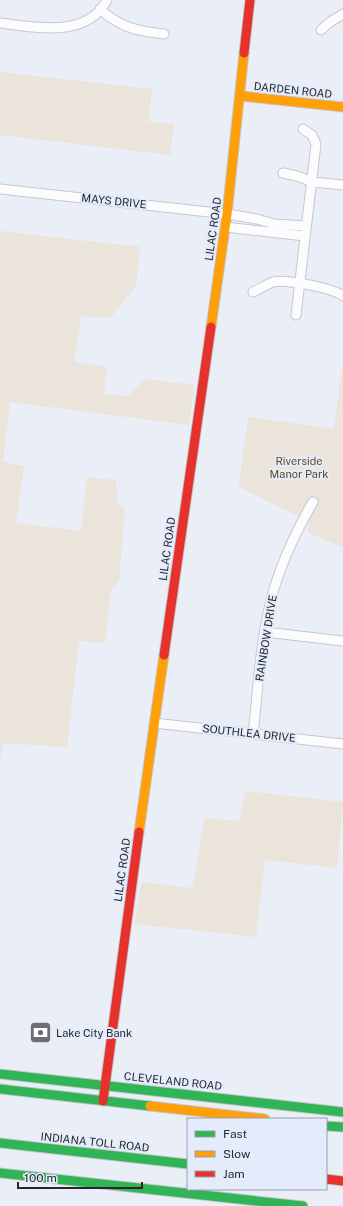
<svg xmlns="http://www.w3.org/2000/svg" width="343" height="1206" font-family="'Public Sans',sans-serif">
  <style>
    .green { fill: #ebe4da }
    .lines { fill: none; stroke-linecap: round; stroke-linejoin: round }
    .street-casing { stroke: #c5c8ce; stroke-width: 11 }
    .fast-casing { stroke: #c5c8ce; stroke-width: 11 }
    .slow-casing { stroke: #c5c8ce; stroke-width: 11 }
    .jam-casing { stroke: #c5c8ce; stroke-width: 11 }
    .street { stroke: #fcfcfe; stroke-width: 9 }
    .fast { stroke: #30b455; stroke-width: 9 }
    .slow { stroke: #ff9f0a; stroke-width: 9 }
    .jam { stroke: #e5322d; stroke-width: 9 }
    .labels { text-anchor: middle; stroke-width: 4; stroke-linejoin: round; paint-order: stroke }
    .street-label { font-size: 11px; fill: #25272d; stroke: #e4ecfc }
    .park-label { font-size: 11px; fill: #644919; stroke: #e4ecfc }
    .poi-label { font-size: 11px; fill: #25272d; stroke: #e4ecfc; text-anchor: start }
  </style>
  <rect width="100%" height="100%" fill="#eaeef6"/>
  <!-- green -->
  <path class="green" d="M0 72 152 89 148 121 174 124 170 155 0 135Z
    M0 231 140 247 136 286 110 318 81 316 74 362 107 367 104 394 128 396 145 379 194 385 189 425 10 402 3 462 24 466 16 523 81 531 87 477 116 480 117 504 125 508 119 581 111 589 105 643 79 641 67 747 3 743 0 761Z
    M342 370H343V547L307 532 310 522 239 487 248 417 334 429Z
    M245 791 343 802 337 868 265 860 256 937 134 924 142 882 193 888 204 818 240 821Z"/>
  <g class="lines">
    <defs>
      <path id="street" d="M100 9C121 28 137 31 164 34
        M0 23C34 27 87 39 107 0
        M321 30 330 22 343 14
        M283 173 297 176 313 182 343 185
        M0 189 227 214 257 219 274 224 306 226
        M225 227 305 236
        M253 292C260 289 267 284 273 282 286 279 333 288 343 296
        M296 315 316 144 312 135 303 129
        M265 632 343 641
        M154 723 343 744
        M253 734C258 690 260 643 271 600 280 565 295 533 313 502"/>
      <path id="fast" d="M0 1074 343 1112
        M0 1089 150 1106
        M326 1126 343 1127
        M0 1143 188 1164
        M0 1173 303 1206"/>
      <path id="slow" d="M241 96 343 107
        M211 327 227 214 244 53
        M139 832 164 655
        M150 1106 265 1119"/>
      <path id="jam" d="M244 53 250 0
        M164 655 211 327
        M103 1101 139 832
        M326 1179 343 1181"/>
    </defs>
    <!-- street casing -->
    <use href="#street" class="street-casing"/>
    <!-- fast casing -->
    <use href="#fast" class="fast-casing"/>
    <!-- slow casing -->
    <use href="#slow" class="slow-casing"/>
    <!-- jam casing -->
    <use href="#jam" class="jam-casing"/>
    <!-- street -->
    <use href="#street" class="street"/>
    <!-- fast -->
    <use href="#fast" class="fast"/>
    <!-- slow -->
    <use href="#slow" class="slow"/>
    <!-- jam -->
    <use href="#jam" class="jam"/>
  </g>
  <!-- icons -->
  <defs>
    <symbol id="bank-square" viewBox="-11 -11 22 22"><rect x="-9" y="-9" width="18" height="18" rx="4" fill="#6a6d73" stroke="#e4ecfc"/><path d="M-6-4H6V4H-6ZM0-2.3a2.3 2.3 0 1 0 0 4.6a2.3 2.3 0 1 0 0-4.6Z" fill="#fff"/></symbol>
  </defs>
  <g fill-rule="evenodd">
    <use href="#bank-square" x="28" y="1020" width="25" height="25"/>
  </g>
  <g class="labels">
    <!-- street labels -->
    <g class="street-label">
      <text transform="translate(293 90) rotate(6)" y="4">DARDEN ROAD</text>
      <text transform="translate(114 201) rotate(6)" y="4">MAYS DRIVE</text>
      <text transform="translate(213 229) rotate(-82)" y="4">LILAC ROAD</text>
      <text transform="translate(167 549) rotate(-82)" y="4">LILAC ROAD</text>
      <text transform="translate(266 638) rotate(-81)" y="4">RAINBOW DRIVE</text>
      <text transform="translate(249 733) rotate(6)" y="4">SOUTHLEA DRIVE</text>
      <text transform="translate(122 870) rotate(-82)" y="4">LILAC ROAD</text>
      <text transform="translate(173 1081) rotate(6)" y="4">CLEVELAND ROAD</text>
      <text transform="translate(95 1142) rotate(6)" y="4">INDIANA TOLL ROAD</text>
    </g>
    <!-- park labels -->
    <g class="park-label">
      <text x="299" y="465">Riverside<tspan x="299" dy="13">Manor Park</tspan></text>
    </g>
    <!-- poi labels -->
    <g class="poi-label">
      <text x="56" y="1037">Lake City Bank</text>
    </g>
  </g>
  <!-- legend -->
  <rect x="187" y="1118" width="140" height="72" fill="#e4ecfc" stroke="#989da9"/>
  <rect x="195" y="1131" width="20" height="6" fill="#30b455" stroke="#989da9"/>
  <text x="223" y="1138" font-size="12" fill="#25272d">Fast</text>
  <rect x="195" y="1151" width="20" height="6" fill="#ff9f0a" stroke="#989da9"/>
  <text x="223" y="1158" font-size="12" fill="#25272d">Slow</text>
  <rect x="195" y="1171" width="20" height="6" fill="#e5322d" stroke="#989da9"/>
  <text x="223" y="1178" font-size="12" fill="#25272d">Jam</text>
  <!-- scale -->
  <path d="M18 1182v6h124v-6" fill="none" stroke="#25272d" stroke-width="2"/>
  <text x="24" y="1182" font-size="12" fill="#25272d" stroke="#e4ecfc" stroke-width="3" paint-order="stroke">100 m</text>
</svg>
